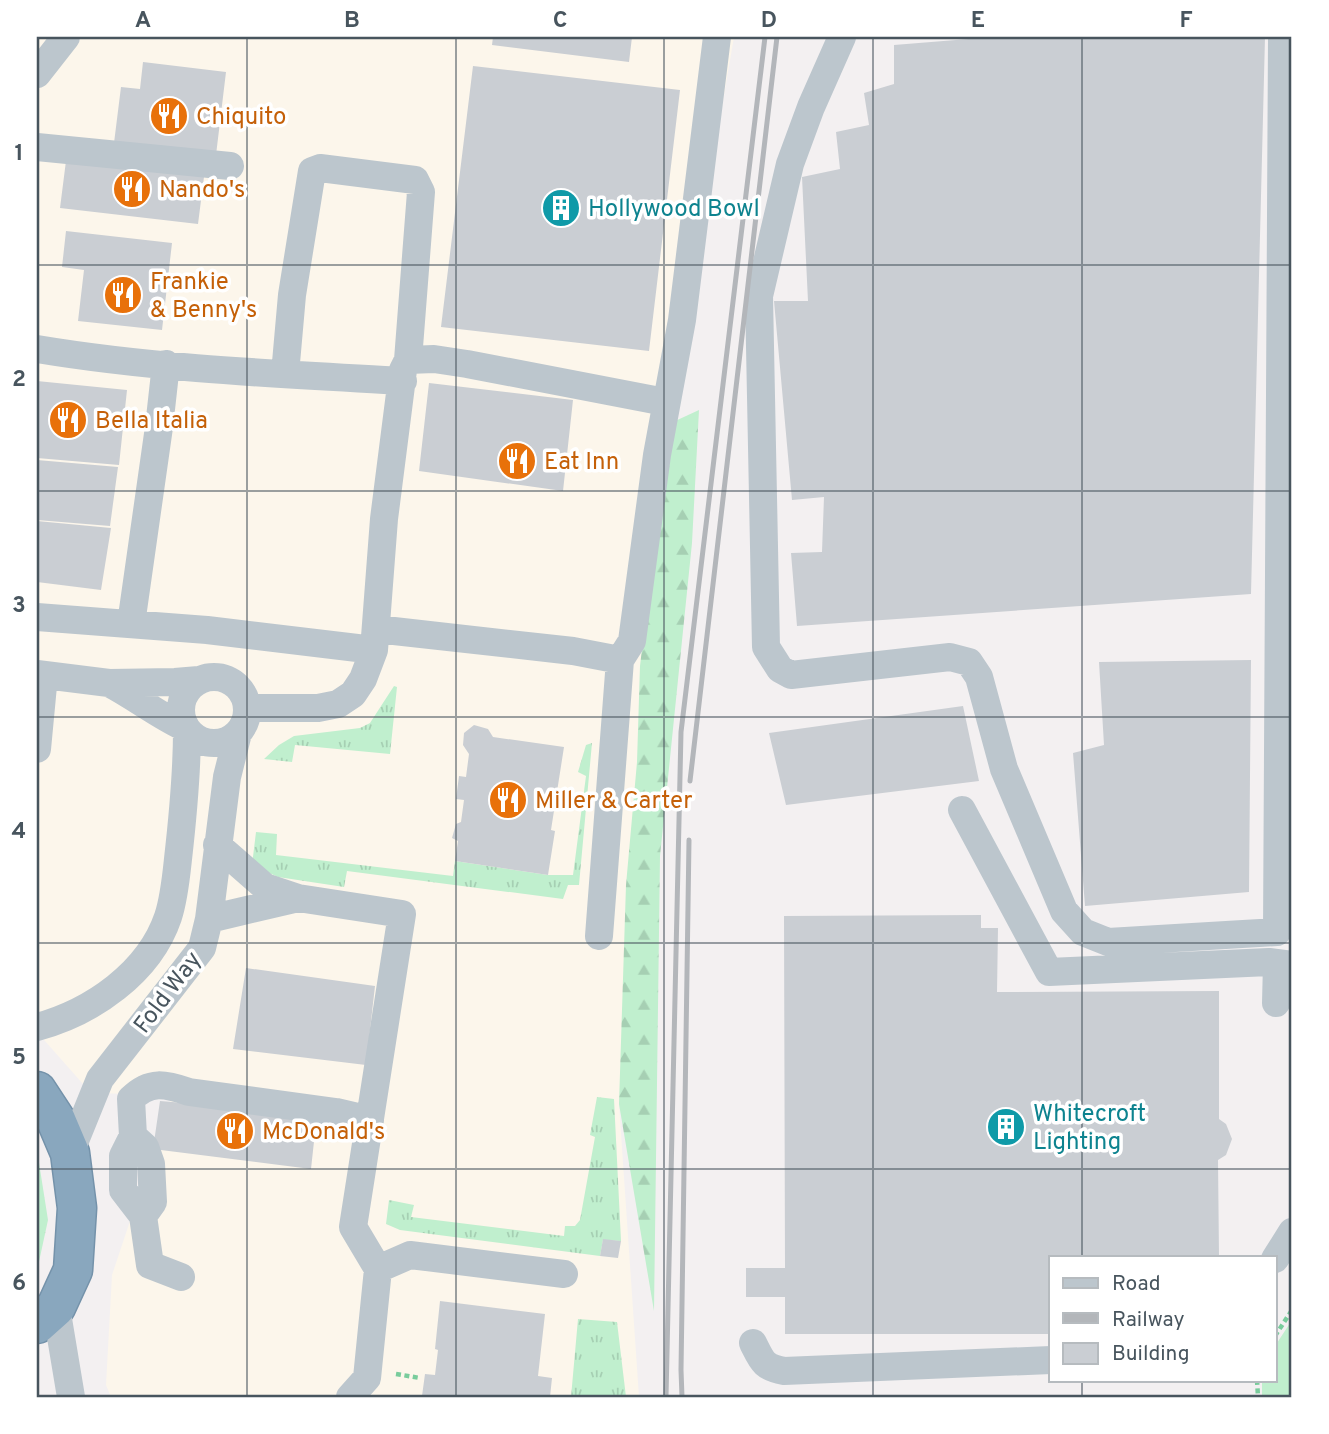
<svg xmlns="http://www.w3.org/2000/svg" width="1329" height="1434" font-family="Overpass,sans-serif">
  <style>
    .commercial { fill: #fcf6eb }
    .grass { fill: url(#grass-tufts) }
    .forest { fill: url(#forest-firs) }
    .green { fill: #c0efce }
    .building { fill: #caced3 }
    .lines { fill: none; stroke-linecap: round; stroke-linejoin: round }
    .highway-casing { stroke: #7492aa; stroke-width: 41 }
    .path { stroke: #79cc9c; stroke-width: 4.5; stroke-dasharray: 5 3.5; stroke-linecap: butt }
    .minor { stroke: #bcc6cd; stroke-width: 28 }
    .highway { stroke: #89a7be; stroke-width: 38 }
    .rail { stroke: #b3b6ba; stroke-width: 5 }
    .grid { fill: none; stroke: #48555e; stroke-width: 2; stroke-opacity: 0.55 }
    .labels { text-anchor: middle; stroke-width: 7; stroke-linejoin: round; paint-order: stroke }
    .food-label { font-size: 24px; fill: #c56008; stroke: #fff; text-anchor: start }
    .culture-label { font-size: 24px; fill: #0d838f; stroke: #fff; text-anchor: start }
    .street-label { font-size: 24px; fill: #48555e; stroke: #fff }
    .neatline { fill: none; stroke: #48555e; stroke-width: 2.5 }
    .grid-label { font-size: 23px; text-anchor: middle; font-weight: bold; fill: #48555e }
  </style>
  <defs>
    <pattern id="grass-tufts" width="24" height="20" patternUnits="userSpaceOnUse" patternTransform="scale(1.75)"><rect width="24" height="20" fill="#c0efce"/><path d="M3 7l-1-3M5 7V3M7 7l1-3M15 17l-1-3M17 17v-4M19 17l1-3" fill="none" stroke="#a6cfb3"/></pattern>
    <pattern id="forest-firs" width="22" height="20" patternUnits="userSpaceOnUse" patternTransform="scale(1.75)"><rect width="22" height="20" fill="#c0efce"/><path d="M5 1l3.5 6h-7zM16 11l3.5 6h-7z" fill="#a6cfb3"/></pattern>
  </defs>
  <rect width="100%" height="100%" fill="#f3f0f1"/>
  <!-- commercial -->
  <path class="commercial" d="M37 37H734L667 426 619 1104 639 1397H111L106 1385 112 1275 172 1095 91 1093 37 1032Z"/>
  <!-- grass -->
  <path class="grass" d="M394 686 397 687 390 754 295 745 292 762 264 759 279 745 294 736 360 728 370 723Z
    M592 743 579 885H568L563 899 347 871 344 887 278 877 252 865 256 832 277 834 276 855 453 876 455 861 548 875H573L586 776 578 772 586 745Z
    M597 1097 614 1099 621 1241 603 1240 600 1256 400 1230 386 1224 389 1200 414 1205 411 1217 564 1236 565 1226H575L580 1220 595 1137 590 1135Z
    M37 1150 48 1220 37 1271Z
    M578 1319 617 1322 626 1397H571Z"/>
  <!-- forest -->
  <path class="forest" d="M699 410 692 543 660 856 654 1311 619 1104 626 885 637 762 640 666 656 529 673 422Z"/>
  <!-- green -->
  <path class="green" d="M1292 1320V1397H1262V1380H1275V1346Z"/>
  <!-- building -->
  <path class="building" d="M493 37H632L629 62 492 45Z
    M993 37H1265L1251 594 797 626 791 553 822 552 824 497 792 500 774 301H808L802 177 840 169 836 132 869 125 864 93 894 84V45Z
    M143 62 226 72 216 155 114 143 121 87 140 89Z
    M473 66 680 90 649 351 441 327Z
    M67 153 205 169 198 224 60 208Z
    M66 231 172 243 162 330 78 321 84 270 62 267Z
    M37 381 127 390 119 465 37 458Z
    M429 383 573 400 563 491 419 471Z
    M37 460 118 467 110 526 37 520Z
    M37 521 111 528 101 590 37 582Z
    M1251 660 1249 892 1085 906 1073 753 1104 745 1099 662Z
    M963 706 979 781 786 805 769 733Z
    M474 725 488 729 493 737 564 747 551 830 555 831 548 875 455 861 458 841 452 838 456 824 461 822 464 800 456 799 459 776 466 777 469 754 463 745 464 733Z
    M981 915V928H998L997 992 1219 991V1119L1226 1124 1232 1139 1226 1155 1218 1160 1219 1257H1051V1334H785V1297H746V1268H785L784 916Z
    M246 968 375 986 366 1065 233 1049Z
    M160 1101 317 1114 311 1169 153 1149Z
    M603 1239 621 1241 618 1258 600 1256Z
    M440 1301 545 1314 538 1376 552 1378 550 1397 422 1396 425 1374 435 1375 438 1350 435 1349Z"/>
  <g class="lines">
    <defs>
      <path id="highway" d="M37 1091 56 1120 70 1153 77 1208 73 1270 56 1307 37 1324"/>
    </defs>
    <!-- highway casing -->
    <use href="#highway" class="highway-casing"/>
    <!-- path -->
    <path class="path" d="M1275 1336 1292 1310
      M396 1374 420 1378
      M1257 1380 1258 1397"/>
    <!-- minor -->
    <path class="minor" d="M842 37 811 107 790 164 759 296 766 647 780 669 791 675 950 657 969 662 979 677 1004 769 1064 911 1083 932 1108 942 1277 932 1282 37
      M37 74 66 37
      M37 147 230 166
      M37 349C157 369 281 374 403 381
      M408 360 434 359 467 364 665 402
      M37 617 207 630 374 650
      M131 624 159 427 166 364
      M376 629 573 651 620 660 632 641 657 455 682 320 717 37
      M37 674 109 683 175 682 199 680
      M181 710a33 33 0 1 1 66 0a33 33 0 1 1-66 0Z
      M109 683C136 697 159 716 186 728
      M248 708H318L338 704 353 694 363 679 374 650 384 519 403 370 408 360 421 192 415 180 320 168 312 171 292 295 285 374
      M37 749 44 675
      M962 810 1049 972 1269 962 1292 965
      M217 845 265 887 298 898 402 914 353 1227 378 1269 367 1378 350 1397
      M209 919 298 898
      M599 936 620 660
      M1276 1003 1277 963
      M37 1027C92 1012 149 973 168 917 174 899 176 878 178 859 183 815 187 774 187 730
      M133 1136 145 1147 151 1164 153 1202 143 1216
      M70 1153 100 1079 202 948 209 919 227 777 238 733
      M1275 1259 1292 1232
      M378 1269 410 1255 564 1274
      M181 1277 150 1265 143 1216 123 1190V1156L133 1136 131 1099C150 1080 165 1084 189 1092L336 1112 370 1120
      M56 1307 71 1397
      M753 1343C762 1361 763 1367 784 1371L1051 1360"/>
    <!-- highway -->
    <use href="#highway" class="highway"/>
    <!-- rail -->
    <path class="rail" d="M690 781 777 37
      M666 1397 681 732 765 37
      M682 1397 681 1370 689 840"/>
  </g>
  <!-- grid -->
  <path class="grid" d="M247 37V1397M456 37V1397M664 37V1397M873 37V1397M1082 37V1257M37 265H1292M37 491H1292M37 717H1292M37 943H1292M37 1169H1292M1082 1380V1397"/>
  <!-- icons -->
  <defs>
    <symbol id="restaurant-disc" viewBox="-11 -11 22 22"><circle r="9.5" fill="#e8710a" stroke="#fff"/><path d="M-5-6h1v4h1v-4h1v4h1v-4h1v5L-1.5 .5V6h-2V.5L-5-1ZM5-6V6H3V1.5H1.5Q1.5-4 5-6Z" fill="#fff"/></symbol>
    <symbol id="building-disc" viewBox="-11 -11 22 22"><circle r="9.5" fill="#0f9aa8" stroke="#fff"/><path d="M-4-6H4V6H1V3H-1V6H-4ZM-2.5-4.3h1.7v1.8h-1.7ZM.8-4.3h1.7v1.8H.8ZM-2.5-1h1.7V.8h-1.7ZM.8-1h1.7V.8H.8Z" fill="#fff"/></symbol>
  </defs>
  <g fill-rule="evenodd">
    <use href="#restaurant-disc" x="147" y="94" width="44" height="44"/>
    <use href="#restaurant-disc" x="110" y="167" width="44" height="44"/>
    <use href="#building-disc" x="539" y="186" width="44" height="44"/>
    <use href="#restaurant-disc" x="101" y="273" width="44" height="44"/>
    <use href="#restaurant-disc" x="46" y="398" width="44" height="44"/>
    <use href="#restaurant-disc" x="495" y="439" width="44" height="44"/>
    <use href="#restaurant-disc" x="486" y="778" width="44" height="44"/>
    <use href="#building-disc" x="984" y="1105" width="44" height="44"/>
    <use href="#restaurant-disc" x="213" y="1109" width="44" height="44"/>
  </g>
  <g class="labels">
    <!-- food labels -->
    <g class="food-label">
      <text x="196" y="124">Chiquito</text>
      <text x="159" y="197">Nando's</text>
      <text x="150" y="289">Frankie<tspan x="150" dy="28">&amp; Benny's</tspan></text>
      <text x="95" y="428">Bella Italia</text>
      <text x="544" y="469">Eat Inn</text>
      <text x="535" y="808">Miller &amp; Carter</text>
      <text x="262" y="1139">McDonald's</text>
    </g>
    <!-- culture labels -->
    <g class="culture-label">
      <text x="588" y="216">Hollywood Bowl</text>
      <text x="1033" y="1121">Whitecroft<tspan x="1033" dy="28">Lighting</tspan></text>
    </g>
    <!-- street labels -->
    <g class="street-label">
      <text transform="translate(167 992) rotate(-53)" y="8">Fold Way</text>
    </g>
  </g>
  <!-- border -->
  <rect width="1329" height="1434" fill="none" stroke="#ffffff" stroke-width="77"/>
  <!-- legend -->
  <rect x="1049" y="1256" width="228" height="126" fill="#ffffff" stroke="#b6bbbf" stroke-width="2"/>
  <rect x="1063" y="1278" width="35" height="10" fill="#bcc6cd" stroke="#b6bbbf" stroke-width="2"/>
  <text x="1112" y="1290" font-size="21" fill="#48555e">Road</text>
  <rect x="1063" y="1313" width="35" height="10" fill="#b3b6ba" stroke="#b6bbbf" stroke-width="2"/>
  <text x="1112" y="1326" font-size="21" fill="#48555e">Railway</text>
  <rect x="1063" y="1343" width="35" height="21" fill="#caced3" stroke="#b6bbbf" stroke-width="2"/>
  <text x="1112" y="1360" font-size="21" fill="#48555e">Building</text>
  <rect x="38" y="38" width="1252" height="1358" class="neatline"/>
  <g class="grid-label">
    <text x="143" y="27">A</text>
    <text x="352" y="27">B</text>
    <text x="560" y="27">C</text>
    <text x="769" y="27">D</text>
    <text x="978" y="27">E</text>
    <text x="1186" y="27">F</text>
    <text x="19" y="160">1</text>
    <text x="19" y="386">2</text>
    <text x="19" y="612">3</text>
    <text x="19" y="838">4</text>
    <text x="19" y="1064">5</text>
    <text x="19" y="1290">6</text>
  </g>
</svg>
